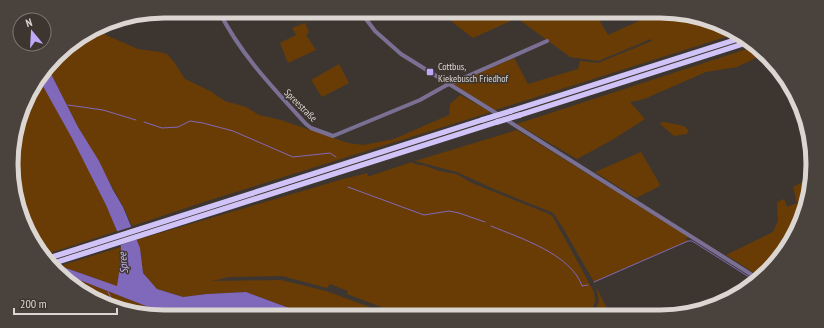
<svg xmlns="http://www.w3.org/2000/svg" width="824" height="328" font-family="'PT Sans Narrow',sans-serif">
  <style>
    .green { fill: #6a3c05 }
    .water { fill: #8069ba }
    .pier { fill: #3d3630 }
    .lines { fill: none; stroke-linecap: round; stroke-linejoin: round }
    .stream { stroke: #8069ba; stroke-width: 1 }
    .minor { stroke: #797094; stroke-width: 4 }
    .highway { stroke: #d0c3f8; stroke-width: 5.5 }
    .highway-bridge { stroke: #d0c3f8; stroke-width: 5.5 }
    .poi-dot { fill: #bda9f5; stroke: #3d3630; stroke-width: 1.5 }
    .labels { text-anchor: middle; stroke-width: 3; stroke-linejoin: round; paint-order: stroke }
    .poi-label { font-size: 10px; fill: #dbd6d2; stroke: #3d3630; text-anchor: start }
    .street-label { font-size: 10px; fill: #dbd6d2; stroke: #3d3630 }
    .water-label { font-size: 11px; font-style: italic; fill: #c9b9fa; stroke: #3d3630 }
    .rim { fill: none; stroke: #dbd6d2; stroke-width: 5 }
  </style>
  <rect width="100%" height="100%" fill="#3d3630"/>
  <!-- green -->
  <path class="green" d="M461 11H614L598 18 608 35 650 16 643 11H660L709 19 735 34 495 110 453 84 514 58 528 84 578 69 580 61 598 63 652 41 651 39 598 61 570 57 517 18 473 38 451 21Z
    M305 23 309 32 306 35 316 50 288 63 280 43 296 35 292 28Z
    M97 29 108 36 138 49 160 52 167 54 174 62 185 79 210 91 225 101 246 107 259 115 281 120 348 143 363 145 394 139 449 115 450 104 460 95 491 112 207 201 132 226 123 206 78 127 48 68 63 49Z
    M756 46 761 49 764 54 737 67 706 72 644 99 630 102 645 119 612 140 577 159 517 124Z
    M339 64 349 83 322 97 311 80Z
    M39 79C67 128 96 178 117 231L50 253 28 229 14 194 12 144 31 88Z
    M664 122 684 126 689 131 686 134 674 136 659 123Z
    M805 126 813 154 812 159 803 154 805 145 801 139 802 127Z
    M517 130 689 237 685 239 688 241 594 282 563 228 554 214 551 212 494 189 457 172 415 161Z
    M641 152 659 183 660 186 636 198 595 172Z
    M412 162 414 164 426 166 439 171 456 174 472 183 549 214 553 217 594 292 595 301 590 316H524L509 314 502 316H405L347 294 348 291 330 284 327 288 282 276 229 277 212 281 281 280 326 291 394 316 309 317 289 308 246 292 207 294 183 297 157 289 143 273 141 265 145 264H141V253L136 240 343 179 368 173 367 177Z
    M810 177 805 213 787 249 762 278 726 255 773 232 778 221 777 202 784 199 787 207 797 203 793 187 803 182Z
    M121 247 120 266 117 286 60 266Z
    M59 272 151 308 170 311H188L201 308 224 309 262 317H164L115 309 105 299 86 293 71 286Z
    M596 287 611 316H594L599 300Z"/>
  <!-- water -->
  <path class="water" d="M48 68 78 127 99 161 113 190 123 207 140 248 143 273 157 289 183 297 207 294 246 292 289 308 309 317H262L224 309 201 308 188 311H170L151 308 59 272 37 249 28 229 50 253 60 266 117 286 120 266 121 247 117 231 106 205 73 140 39 79Z"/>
  <!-- pier -->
  <path class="pier" d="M134 226 138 239 118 246 115 232Z"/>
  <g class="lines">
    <!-- stream -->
    <path class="stream" d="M68 105 103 110 136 120
      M144 122 162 128 178 127 190 121 203 123 233 131 293 157 330 153 336 157
      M348 187 424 215 449 211 459 213 485 222
      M491 226C520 238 571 254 582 286L588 285
      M594 282 688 241H692L757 282
      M108 292 117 309"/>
    <!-- minor -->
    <path class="minor" d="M219 11C240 54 274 89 306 124L311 128 333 136 420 100 445 86 547 41
      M360 11 375 31 401 54 499 115
      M505 119 760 280"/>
    <!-- highway -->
    <path class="highway" d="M511 111 741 38
      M520 115 749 42
      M46 259 482 120
      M51 264 497 122"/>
    <!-- highway-bridge -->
    <path class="highway-bridge" d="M482 120 511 111
      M497 122 520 115"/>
  </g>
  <!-- markers -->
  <rect class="poi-dot" x="426" y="68" width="8" height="8" rx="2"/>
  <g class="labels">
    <!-- poi labels -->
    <g class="poi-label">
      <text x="438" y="70">Cottbus,<tspan x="438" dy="12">Kiekebusch Friedhof</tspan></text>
    </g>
    <!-- street labels -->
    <g class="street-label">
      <text transform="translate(301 105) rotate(45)" y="4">Spreestraße</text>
    </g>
    <!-- water labels -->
    <g class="water-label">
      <text transform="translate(123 263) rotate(-95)" y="4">Spree</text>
    </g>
  </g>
  <!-- crop -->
  <path d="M0 0H824V328H0ZM164 18H660A146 146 0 0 1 806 164V164A146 146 0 0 1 660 310H164A146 146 0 0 1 18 164V164A146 146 0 0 1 164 18Z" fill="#4a433d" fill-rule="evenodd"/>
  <path class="rim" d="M164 18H660A146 146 0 0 1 806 164V164A146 146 0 0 1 660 310H164A146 146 0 0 1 18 164V164A146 146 0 0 1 164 18Z"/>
  <!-- north arrow -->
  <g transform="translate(32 32) rotate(342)"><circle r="19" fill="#3d3630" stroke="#7c7671"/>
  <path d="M0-3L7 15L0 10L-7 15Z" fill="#bda9f5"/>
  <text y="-6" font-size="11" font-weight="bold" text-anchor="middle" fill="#dbd6d2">N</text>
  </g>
  <!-- scale -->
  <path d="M14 308v6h103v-6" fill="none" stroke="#dbd6d2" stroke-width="2"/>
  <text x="20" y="308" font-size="12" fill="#dbd6d2" stroke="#3d3630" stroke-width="3" paint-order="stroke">200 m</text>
</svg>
